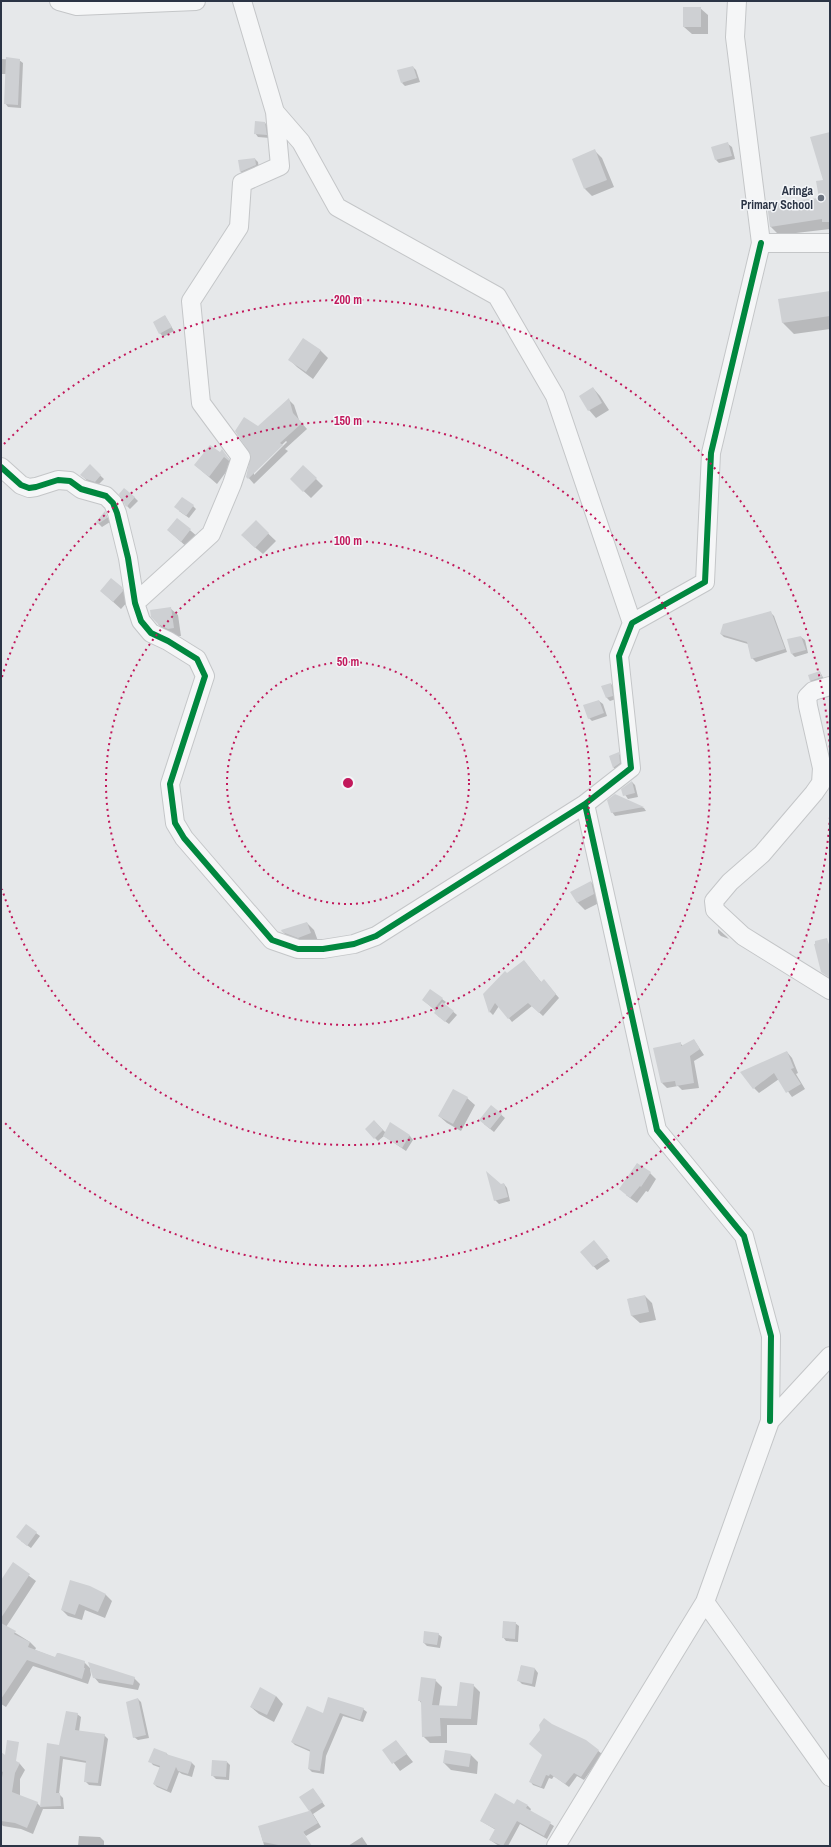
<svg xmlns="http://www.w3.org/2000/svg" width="831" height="1847" font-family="'Archivo Narrow',sans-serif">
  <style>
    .shadow { fill: #0003; fill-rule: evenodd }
    .building { fill: #ced0d3 }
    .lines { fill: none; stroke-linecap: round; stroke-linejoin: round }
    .minor-casing { stroke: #c4c6c8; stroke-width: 20 }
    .minor { stroke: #f5f6f7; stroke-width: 18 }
    .cycleway-casing { stroke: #f4f6f9; stroke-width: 8 }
    .cycleway { stroke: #00873e; stroke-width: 6 }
    .ring { fill: none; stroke: #c2185b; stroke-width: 2; stroke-dasharray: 2 4 }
    .poi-dot { fill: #6c737f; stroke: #f4f6f9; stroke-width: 1.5 }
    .labels { text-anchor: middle; stroke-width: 3; stroke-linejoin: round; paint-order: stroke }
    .poi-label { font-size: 12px; font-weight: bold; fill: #2b3445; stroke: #f4f6f9; text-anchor: end }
    .centre { fill: #c2185b; stroke: #f4f6f9; stroke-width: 2 }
    .ring-label { font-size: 12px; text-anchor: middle; font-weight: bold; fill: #c2185b; stroke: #f4f6f9; stroke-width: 3; stroke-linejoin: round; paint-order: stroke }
  </style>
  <rect width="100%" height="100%" fill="#e6e8ea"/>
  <!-- shadow -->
  <path class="shadow" d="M700 8 708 15V34H692L684 27Z
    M1 59 19 60 23 63 21 108 8 107 5 103 6 74H1Z
    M413 67 416 70 420 82 405 86 402 83Z
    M265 123 268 126 270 138 258 137 255 133Z
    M830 135V229L779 235 770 226 820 199 824 181Z
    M728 144 732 147 735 159 719 163 716 160Z
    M595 151 602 158 614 187 592 196 585 189Z
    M255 159 258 162 259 169 244 175 241 172 239 161Z
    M830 292V329L794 334 783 323 779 300Z
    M165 316 174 331 163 337 160 333Z
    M320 350 328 358 313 379 297 367 290 360Z
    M593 388 600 396 609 410 596 418 589 410Z
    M289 400 294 405 299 420 307 429 285 449 288 451 254 484 247 476 258 428ZM286 441 287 442 254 475V472Z
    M222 451 236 467 232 464 217 484 195 465 220 454Z
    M90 466 104 479 98 485 90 483 81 475Z
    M303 466 323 486 311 498 291 479Z
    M134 497 138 501 130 509 127 506Z
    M193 506 196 509 189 518 179 511Z
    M105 513 110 522 102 527 97 522Z
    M177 519 198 537 189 549 168 530Z
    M256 522 276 541 263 554 250 543Z
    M121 588 129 595 130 599 121 609 101 591Z
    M170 608 178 615 181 636H176L166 632 158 624Z
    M770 612 774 616 787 652 756 662 752 658 748 644 724 637 721 634Z
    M801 637 805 640 808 653 795 657 792 654Z
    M820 672 825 681 814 684 810 681Z
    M611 684 614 687 616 699 610 701 607 698 602 687Z
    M599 701 603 704 607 716 592 721 589 718Z
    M619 754 622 757 623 767 617 771 614 768 610 757Z
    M632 782 635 785 638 797 628 799 622 790Z
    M615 795 644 808 646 811 615 816 612 812Z
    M591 882 598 889 601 902 585 910 578 903 572 892Z
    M307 923 314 930 318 941 306 945 290 939 283 932Z
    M718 929 726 936 729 939 721 936 718 933Z
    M524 961 541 982 547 984 559 998 543 1016 532 1006 512 1022 499 1006 493 1015 490 1012 484 995Z
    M442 999 446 1002 444 1004 457 1015 449 1024 438 1016 436 1011 423 1000Z
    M694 1040 704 1055 694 1061 699 1088 682 1090 678 1086 667 1088 662 1083 680 1043 683 1046Z
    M787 1052 792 1058 798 1073 796 1074 805 1089 792 1097 779 1079 759 1093 754 1088Z
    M467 1098 475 1105 461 1131 447 1123 439 1116Z
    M491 1106 505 1118 494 1132 484 1124Z
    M374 1121 386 1133 390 1124 410 1136 413 1140 406 1151 384 1136 378 1141 366 1129Z
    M650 1173 656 1179 648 1192 646 1191 637 1203 626 1195Z
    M504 1184 507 1188 510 1201 499 1204 495 1200 501 1185Z
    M597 1245 610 1261 597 1270 581 1252Z
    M645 1296 652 1303 656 1320 640 1323 632 1316 628 1299Z
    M36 1533 40 1536 31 1548 21 1541Z
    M13 1564 36 1581 6 1627 30 1642 36 1648 35 1650 56 1658 84 1662 90 1668 91 1675 88 1684 33 1666 6 1707 1 1704V1582Z
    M90 1587 106 1595 112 1601 105 1618 85 1610 82 1620 68 1616 62 1610Z
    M515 1623 519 1626 518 1642 506 1641 503 1637Z
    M438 1634 442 1637 440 1648 427 1646 424 1643Z
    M521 1666 535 1669 538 1673 535 1687 522 1684 518 1680Z
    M94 1677 134 1678 140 1684 138 1690 99 1683Z
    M435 1680 442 1687 439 1706 458 1707 473 1685 480 1692 477 1725H447V1743H430L423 1736 422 1704 419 1700Z
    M276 1696 283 1704 274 1722 259 1714 251 1707Z
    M138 1699 141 1702 149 1738 138 1740 134 1737Z
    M363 1709 367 1712 363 1722 343 1716 326 1756 324 1774 312 1772 309 1769 311 1752 295 1745 292 1742 324 1715Z
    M77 1714 81 1717 79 1732 104 1735 108 1739 101 1786 89 1785 85 1781 87 1763 63 1759 59 1794 63 1798 64 1809H43L33 1834 21 1829 3 1826 1 1824V1753L20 1764 25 1770 20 1779V1796L37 1803 41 1807 60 1746Z
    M551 1725 586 1741 602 1754 584 1780 577 1776 569 1787 554 1776 552 1779 549 1778 544 1789 533 1785 530 1781 543 1755Z
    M396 1741 413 1762 400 1771 384 1750Z
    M166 1753 169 1756 192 1763 195 1766 192 1777 182 1774 179 1772 171 1793 157 1787 154 1784 161 1768 153 1765 150 1761Z
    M471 1755 478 1762 477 1774 451 1770 444 1763Z
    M227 1762 230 1765 229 1780 216 1779 212 1775Z
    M313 1789 325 1806 313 1814 321 1827 306 1836 303 1832 310 1811 301 1798Z
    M514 1805 528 1806 531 1809 530 1811 554 1826 547 1839 520 1824 508 1846H499L490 1840 496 1830 481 1821Z
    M259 1827 292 1846H260L264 1845Z
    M79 1836 100 1837 104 1841V1846H78Z
    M362 1837 368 1846H348Z"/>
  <!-- building -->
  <path class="building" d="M683 7H701V27H683Z
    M6 57 20 59 18 105 4 104Z
    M413 66 417 78 401 83 397 70Z
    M255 121 265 122 267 135 254 134Z
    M830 132V222H822V219L770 227 767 204 819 198 816 181 823 180 810 137Z
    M728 142 732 156 715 160 711 147Z
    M595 149 607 180 584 189 572 159Z
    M255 158 256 165 240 172 238 160Z
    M830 291V316L782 323 778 299Z
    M165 315 172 327 159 334 153 322Z
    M303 338 321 350 306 372 288 360Z
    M593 387 602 403 588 411 579 396Z
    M289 398 293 413 302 423 280 443 283 445 248 479 246 477 251 455 235 431 244 417 258 426Z
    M210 445 220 452 222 449 229 459V461L224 457 209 477 194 465Z
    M90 464 101 475 95 482 86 479 80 475Z
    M303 465 317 478 303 492 290 479Z
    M124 488 135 497 126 507 119 494Z
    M182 497 194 505 186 516 174 507Z
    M105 511 107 518 98 524 96 522Z
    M177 518 191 529 181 542 167 530Z
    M256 520 269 533 255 548 241 535Z
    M111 578 122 587 123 591 113 602 100 591Z
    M171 607 174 628 168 629 158 624 151 617 150 610Z
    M771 611 785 649 751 659 747 642 720 634 723 624Z
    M801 636 806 650 791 654 787 639Z
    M820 671 822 677 810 681 808 675Z
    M611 683 613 696 606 698 601 686Z
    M599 700 604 713 588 719 583 705Z
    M619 752 620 763 613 768 609 756Z
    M632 781 635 793 623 796 621 789Z
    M615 794 644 807 611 813 607 800Z
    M591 881 594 894 577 903 570 892Z
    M307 922 311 933 298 938 282 932 281 930Z
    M827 938 830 948V978L821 972 814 944H815V941Z
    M524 960 541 982 544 979 556 994 539 1013 528 1003 508 1019 495 1003 489 1013 483 994 505 971 507 973Z
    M430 989 443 998 434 1009 422 1000Z
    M442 1002 454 1011 445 1022 434 1013Z
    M694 1039 700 1049 690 1056 694 1083 676 1086 675 1081 661 1083 653 1048 681 1042V1046Z
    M787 1051 794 1068 791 1069 801 1084 786 1093 774 1073 753 1089 740 1072Z
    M453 1089 468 1097 453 1124 438 1116Z
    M491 1105 502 1114 490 1129 479 1120Z
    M374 1120 383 1130 374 1139 365 1129Z
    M390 1122 410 1135 402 1148 383 1136Z
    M637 1163 651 1172 641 1187 640 1186 630 1198 619 1189Z
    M486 1171 501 1184 504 1183 508 1197 494 1201Z
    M594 1240 608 1257 593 1267 580 1252Z
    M645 1295 649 1312 631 1316 627 1299Z
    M26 1524 37 1532 27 1546 16 1537Z
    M13 1562 30 1574 1 1618V1580Z
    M70 1580 90 1586 106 1594 98 1612 79 1604 75 1615 61 1610Z
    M503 1621 516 1622 515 1639 502 1638Z
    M1 1623 16 1631 14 1634 30 1642 28 1647 55 1657 57 1653H59L85 1661 84 1668H85L82 1679 27 1660 1 1699Z
    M424 1631 439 1633 437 1645 423 1643Z
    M88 1662 135 1677 133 1685 93 1678Z
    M521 1665 535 1668 532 1684 517 1681Z
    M421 1677 436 1679 432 1705 457 1706 460 1682 474 1684 471 1719 440 1718 441 1736 422 1737 421 1701H418Z
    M260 1687 276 1696 267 1715 250 1707Z
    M328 1697 364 1708 360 1720 340 1713 323 1752 320 1771 308 1769 310 1750 291 1742 307 1706 323 1713Z
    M138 1698 146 1735 133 1738 126 1702Z
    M66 1711 78 1713 75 1730 105 1734 98 1783 84 1782 86 1761 60 1756 56 1793H60L61 1806 40 1807 47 1743 59 1745Z
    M544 1718 552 1724 586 1740 599 1750 581 1777 574 1773 565 1784 550 1774 549 1776 546 1775 541 1787 529 1782 542 1755 529 1744 540 1730 539 1725Z
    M7 1740 19 1742 16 1761 20 1763 15 1773 12 1792 38 1802 27 1828 15 1823 1 1821V1783L3 1772 1 1771V1752L5 1755Z
    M396 1740 407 1754 392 1764 382 1750Z
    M154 1748 167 1753 166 1754 192 1762 188 1774 178 1771 176 1767 167 1790 153 1784 160 1766 148 1762Z
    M445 1750 471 1754 469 1767 443 1763Z
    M212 1760 227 1761 226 1777 211 1776Z
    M313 1788 323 1802 310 1810 318 1823 303 1832 312 1846H283L263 1842 258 1826 309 1811 299 1797Z
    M495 1793 514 1804 517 1799 528 1805 526 1808 551 1822 544 1836 517 1821 503 1846 489 1840 495 1829 480 1821Z"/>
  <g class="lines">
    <defs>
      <path id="minor" d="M59 1 77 6 196 1
        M737 1 735 37 761 243H830
        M275 112 301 142 337 207 497 296 555 396 632 623
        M761 243 711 453 705 582 632 623 619 656 631 768 585 804 657 1130 744 1236 771 1336 770 1421
        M1 467 21 485 29 488 36 487 58 480 70 481 81 489 106 496 113 503 117 513 128 558 135 603 141 621 151 633 168 641 197 659 205 676 170 784 175 823 184 838 272 940 298 949H323L354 944 376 936 585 804
        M135 603 211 534 232 484 241 457 201 403 191 301 239 227 242 183 280 166 275 112 242 1
        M830 686 813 691 807 697 808 706 822 768 821 783 814 793 762 854 730 882 714 901 715 910 743 936 830 990
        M705 1602 830 1777
        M556 1846 705 1602 770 1421 830 1356"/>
    </defs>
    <!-- minor casing -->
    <use href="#minor" class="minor-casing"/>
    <!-- minor -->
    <use href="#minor" class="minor"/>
    <defs>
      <path id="cycleway" d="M761 243 711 453 705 582 632 623 619 656 631 768 585 804 657 1130 744 1236 771 1336 770 1421
        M1 467 21 485 29 488 36 487 58 480 70 481 81 489 106 496 113 503 117 513 128 558 135 603 141 621 151 633 168 641 197 659 205 676 170 784 175 823 184 838 272 940 298 949H323L354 944 376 936 585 804"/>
    </defs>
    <!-- cycleway casing -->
    <use href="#cycleway" class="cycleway-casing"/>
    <!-- cycleway -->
    <use href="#cycleway" class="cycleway"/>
  </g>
  <!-- distance rings -->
  <g class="ring">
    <circle cx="348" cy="783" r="121"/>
    <circle cx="348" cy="783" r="242"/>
    <path d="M2 677A362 362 0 1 1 2 889"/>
    <path d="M830 817A483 483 0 0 1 4 1122M4 444A483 483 0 0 1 830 749"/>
  </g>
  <!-- markers -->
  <circle class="poi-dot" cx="821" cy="198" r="4"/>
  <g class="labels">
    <!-- poi labels -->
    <g class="poi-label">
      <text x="813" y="195">Aringa<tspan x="813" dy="14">Primary School</tspan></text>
    </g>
  </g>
  <circle cx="348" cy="783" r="6" class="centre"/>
  <g class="ring-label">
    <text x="348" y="304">200 m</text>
    <text x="348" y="425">150 m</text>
    <text x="348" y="545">100 m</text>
    <text x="348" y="666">50 m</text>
  </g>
  <!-- border -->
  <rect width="831" height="1847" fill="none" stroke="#2b3445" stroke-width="4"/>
</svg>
